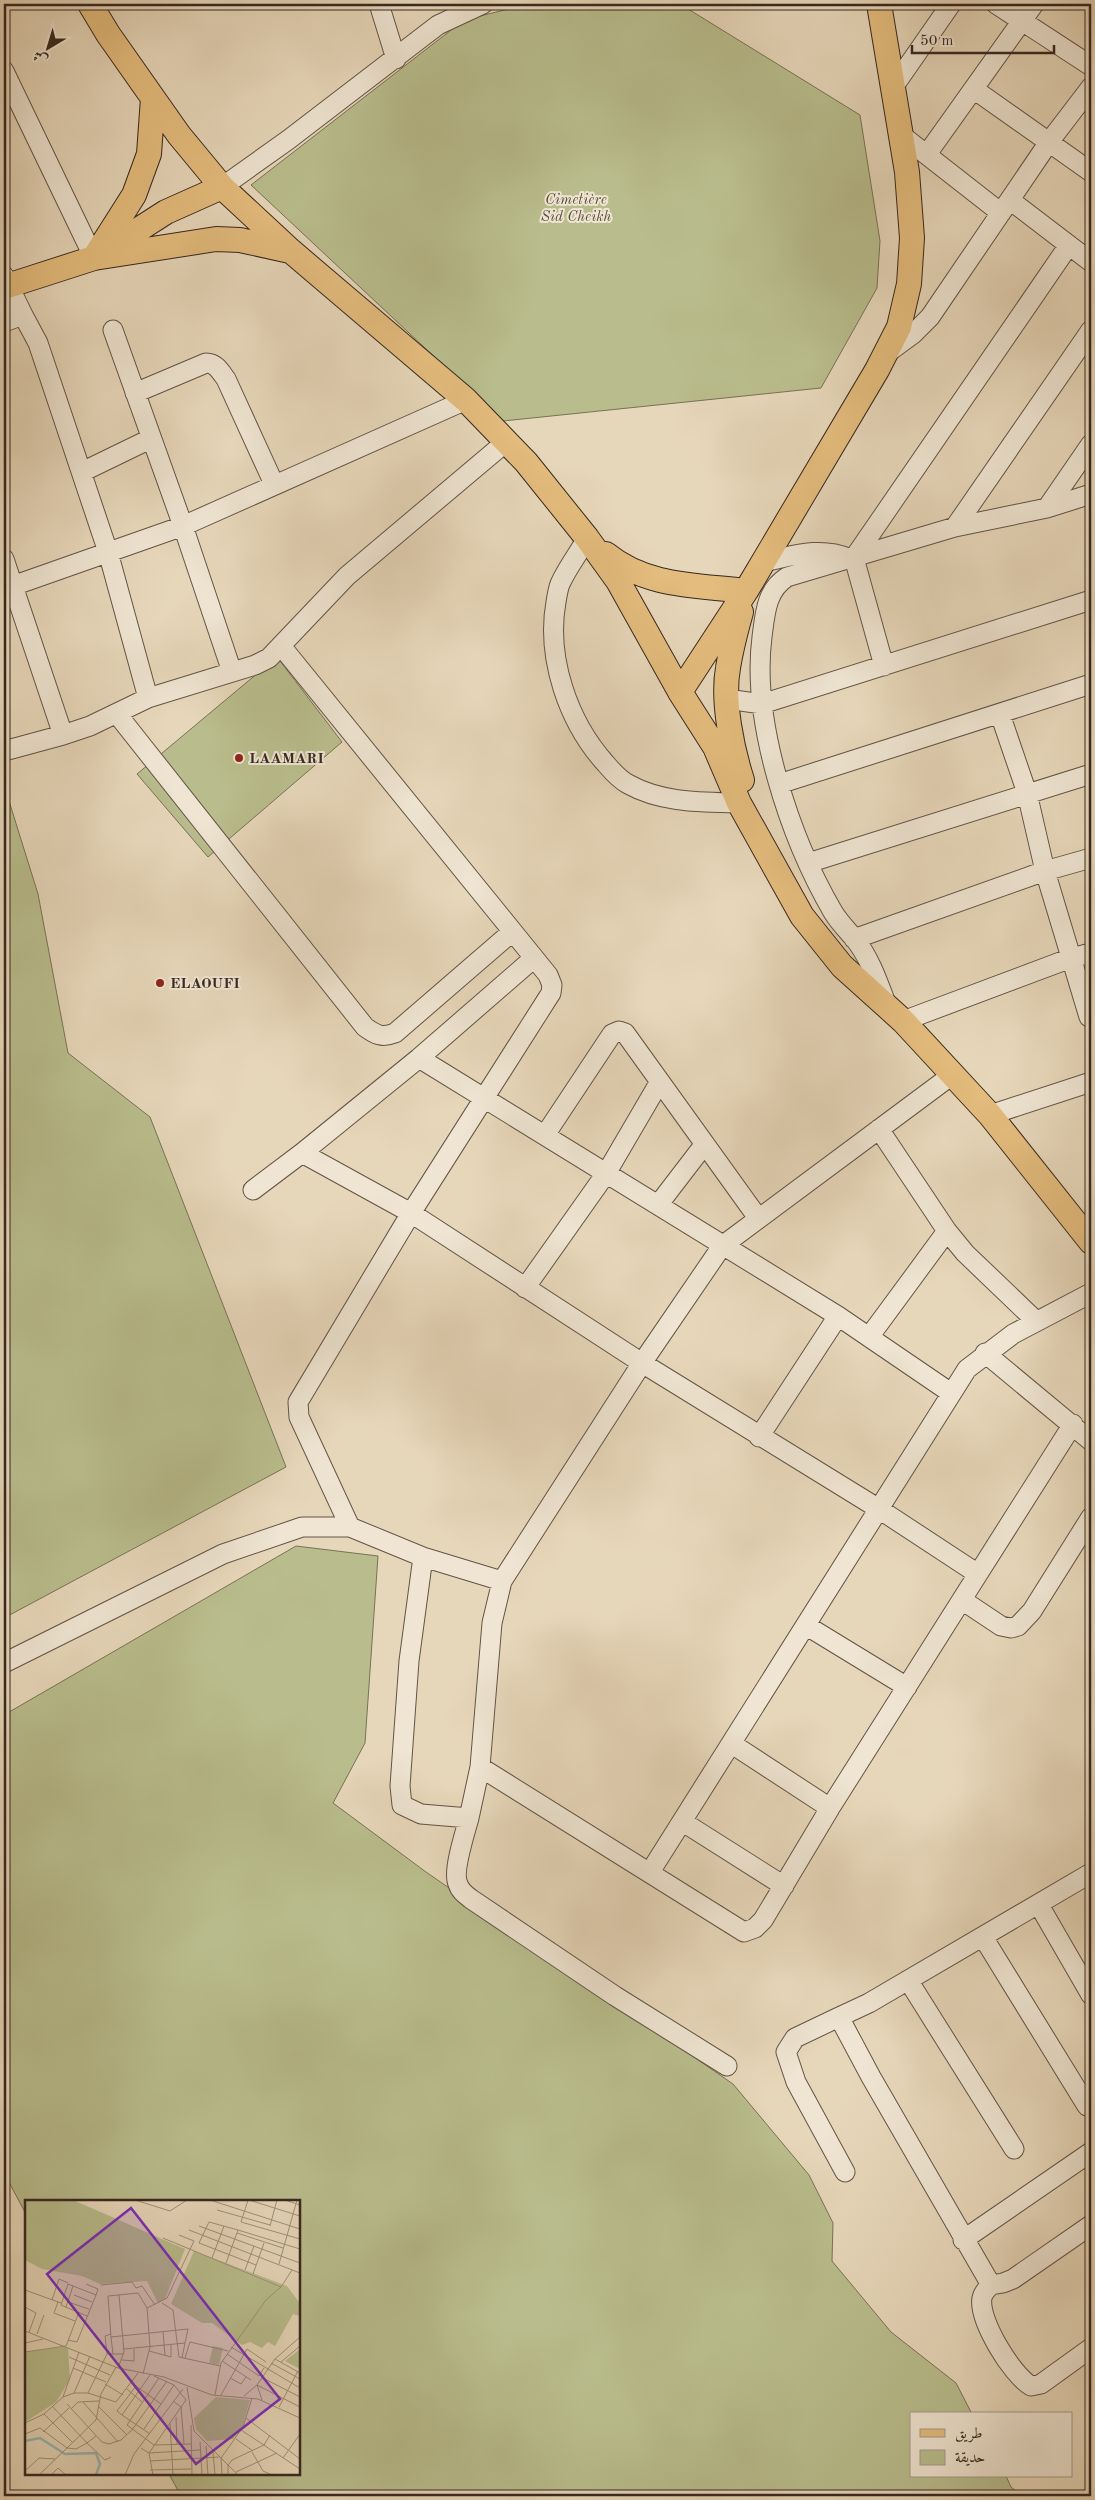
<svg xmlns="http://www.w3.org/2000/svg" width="1095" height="2500" font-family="'Old Standard TT',Amiri,serif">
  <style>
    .green { fill: #b9bd8d; stroke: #787256 }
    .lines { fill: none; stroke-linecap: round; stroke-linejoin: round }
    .minor-casing { stroke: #625446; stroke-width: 21 }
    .major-casing { stroke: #362820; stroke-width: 26 }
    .minor { stroke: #efe5d2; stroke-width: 19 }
    .major { stroke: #e4bc7d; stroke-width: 24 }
    .poi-dot { fill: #8f2418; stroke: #efe5d2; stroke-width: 2 }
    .labels { text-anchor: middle; stroke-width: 4; stroke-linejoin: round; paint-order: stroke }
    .park-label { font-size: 15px; font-style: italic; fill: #574d3b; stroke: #efe5d2 }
    .poi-label { font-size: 15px; font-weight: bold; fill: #362820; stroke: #efe5d2; text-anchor: start }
    .inset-river { fill: none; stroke: #98b8b6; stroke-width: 2.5 }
    .inset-road { fill: none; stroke: #a0917c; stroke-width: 1 }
    .view { fill: #7b2cbf; fill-opacity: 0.15; stroke: #7b2cbf; stroke-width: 2.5 }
    .inset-edge { fill: none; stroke: #362820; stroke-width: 2.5 }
  </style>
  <rect width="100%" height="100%" fill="#e7d7ba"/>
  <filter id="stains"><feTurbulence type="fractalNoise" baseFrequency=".004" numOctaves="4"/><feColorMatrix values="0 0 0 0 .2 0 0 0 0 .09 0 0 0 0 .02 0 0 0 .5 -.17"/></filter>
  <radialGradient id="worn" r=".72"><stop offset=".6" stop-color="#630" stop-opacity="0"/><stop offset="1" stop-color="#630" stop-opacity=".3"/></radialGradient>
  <!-- green -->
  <path class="green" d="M529 4H680L860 115 880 241 877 288 821 388 503 421 251 185 464 20Z
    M277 657 342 742 208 857 137 774Z
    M4 785 38 894 68 1053 150 1117 286 1467 4 1618Z
    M296 1546 378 1556 365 1743 333 1803 426 1872 733 2084 809 2175 833 2223 832 2261 891 2332 956 2383 972 2414H911V2476H1006L1011 2487 1022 2496H181L169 2474H299V2201H26V2214L4 2173V1715Z"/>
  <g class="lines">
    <defs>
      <path id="minor" d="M379 4 396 59
        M996 4 1091 66
        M4 71 94 258
        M894 86 951 4
        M975 90 1091 172
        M900 134 1001 213
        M927 154 1034 4
        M222 187 288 140 438 25 483 4
        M1010 200 1091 262
        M4 276 23 315
        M4 322 23 315 38 343 108 552 148 698
        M113 330 183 526 232 672
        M887 353 913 334 930 317 1049 142 1091 87
        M135 393 206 363C216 363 220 371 226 379L274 484
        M82 472 150 439
        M1047 508 1091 444
        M955 527 1091 330
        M587 538C579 553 567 568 560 584 558 589 557 596 556 602 546 658 568 722 606 764 612 771 620 780 628 784 662 803 701 802 739 803
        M4 559 63 735
        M763 562C792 556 820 546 848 558
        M4 589 183 526 466 400
        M282 647 548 975 552 985 551 993 411 1213 298 1402 299 1417 350 1527
        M884 666 854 558 1069 245
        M727 699 762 704 1091 600
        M117 714 365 1027C376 1035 382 1038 395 1033L512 932
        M1000 714 1027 793 1045 871 1089 1017
        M4 751 63 735 90 726 148 698 255 665 269 658 347 576 507 441
        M779 784 1091 684
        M808 863 1091 774
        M854 939 1045 871 1091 858
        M887 1006C878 982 870 958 854 938 846 929 839 922 833 912 790 838 751 722 762 637 765 614 766 590 787 577L955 527 1047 508 1091 494
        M903 1021 1071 958 1091 953
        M419 1058 534 958
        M990 1115 1091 1082
        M879 1129 947 1231
        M545 1135 612 1034 619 1031 625 1033 758 1218
        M253 1190 302 1153
        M658 1205 704 1145
        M525 1288 607 1172 659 1083
        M869 1337 947 1231 965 1253 1036 1321
        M985 1353 1091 1441
        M759 1437 838 1316
        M423 1557 409 1661 400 1786 402 1805 421 1814 469 1818 480 1767
        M978 1574 1073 1424
        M502 1581 492 1623 480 1767 744 1932 755 1928 763 1920 830 1808 978 1574 879 1509 642 1363 411 1213 302 1153 419 1058 838 1316 951 1393
        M962 1600 1001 1626 1011 1628 1018 1626 1032 1611 1091 1517
        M807 1626 907 1687
        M4 1663 223 1554 302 1527H350L423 1557 502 1581 642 1363 722 1246 952 1075
        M732 1744 830 1808
        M469 1818C465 1833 452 1872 458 1884 460 1891 466 1895 471 1899L615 1996 727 2066
        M683 1822 784 1886
        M650 1872 967 1369 1013 1334 1091 1293
        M1091 1873 869 2003 839 2017 871 2077 991 2285 1003 2283 1013 2279 1091 2225
        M1039 1905 1091 1995
        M983 1937 1087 2106
        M908 1980 1014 2149
        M839 2017 795 2038 786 2052 796 2082 845 2172
        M963 2240 1091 2152
        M991 2285C987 2289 983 2292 982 2298 978 2320 1012 2375 1031 2386L1041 2384 1091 2348"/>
      <path id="major" d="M90 4 108 34 179 135 222 187 291 251 466 400 526 462 587 538 618 581 680 692 715 747 739 803 802 916 842 966 903 1021 990 1115 1091 1242
        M102 253 166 212 222 187
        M94 258 134 195 149 154 153 98
        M4 287 94 258 216 239 240 240 290 251
        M606 554C646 587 697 585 746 591
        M741 612C736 630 731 649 728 668 722 701 732 749 742 780
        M680 692 746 591 877 370 899 327 909 284 912 238 907 172 879 4"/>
    </defs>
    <!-- minor casing -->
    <use href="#minor" class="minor-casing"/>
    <!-- major casing -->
    <use href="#major" class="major-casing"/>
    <!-- minor -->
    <use href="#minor" class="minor"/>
    <!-- major -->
    <use href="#major" class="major"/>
  </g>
  <!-- markers -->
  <g class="poi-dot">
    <circle cx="239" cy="758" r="5"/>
    <circle cx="160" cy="983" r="5"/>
  </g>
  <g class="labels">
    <!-- park labels -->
    <g class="park-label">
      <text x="576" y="204">Cimetière<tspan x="576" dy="17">Sid Cheikh</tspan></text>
    </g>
    <!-- poi labels -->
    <g class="poi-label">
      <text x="249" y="763">LAAMARI</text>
      <text x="170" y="988">ELAOUFI</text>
    </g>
  </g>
  <!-- overview -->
  <g transform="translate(25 2200)">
    <rect width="275" height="275" fill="#e7d7ba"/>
    <path d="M48 0 160 49 140 99 133 103 122 81 75 84 57 76 17 69 0 60V1ZM169 51 262 86 274 102V116L268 114 250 146 243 142 237 148 225 142 217 145 187 123H177L146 104ZM188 146 198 148 194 165 184 163ZM39 147 43 148 45 179 31 202 0 222V152ZM275 149V169L260 161ZM191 197 225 200 218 225 208 239 182 241 171 229 169 218Z" fill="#b9bd8d"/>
    <path class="inset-river" d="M0 241 15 238 40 254 71 253 75 264 71 275"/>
    <path class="inset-road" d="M110 0 145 11 162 0M185 0 275 29M223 0 216 22 275 39M224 0 275 16M260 0 275 5M192 10 245 25M174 26 275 63M245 26 252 0M164 30 275 73M213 30 275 49M212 33 258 48M154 35 169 41M138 38 256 87 267 70M174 43 184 22 213 30 201 63M174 43 231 65M187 58 199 26M254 64 272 0M220 70 229 46M228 74 239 43M61 84 73 89 71 95M76 85 107 82 111 88M111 88 117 86 130 105M0 90 36 103M49 95 67 102M27 100 34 79 43 83M33 102 29 113 50 121M46 103 64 109M137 103 148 110 154 157 195 166M0 107 11 113 4 132M41 107 48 86M0 131 93 168 139 177 187 195 233 199 275 218M138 132 140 155M12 134 19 115M86 134 80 136 82 154H99M86 137 88 154M43 140 52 142 71 95 43 84 36 105 62 116M0 143 18 139M206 147 275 188M99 149 160 143 163 129 86 137 83 96 113 93 122 108M124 151 146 157V145M0 152 41 146 54 112M202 154 234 176 239 168M44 157 85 175M157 158 160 143M160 158 165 142 203 151M250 159 275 173M97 160 109 161V149M197 161 226 180M256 162 275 146M246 163 275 179M48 168 81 182M93 168 99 152 94 95M118 174 125 147 122 108 142 98 169 41M236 177 275 197M134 178 102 225 129 245 166 244M205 178 216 184 221 177M80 184 98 195M232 185 275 207M232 185 237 200M111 186 136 204M162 187 169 231 213 275M102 189 117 202M49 193 65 156M63 193 82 154M190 195 196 163 241 100 256 87M196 195 222 149 241 162M219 196 232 185 250 159 275 137M38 197 54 152M148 201 156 207 159 244M58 202 93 242M42 204 77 242 84 244 96 240 107 230 142 181M27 206 62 243 71 236M74 207 102 235M254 207 273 171M46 209 53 202 74 201M19 214 47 242M97 215 92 211 111 186 107 182M151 217 152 244M221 218 275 259M0 223 19 214 38 197 49 193H63L91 202 113 173M145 224 148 275M166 225 167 275M119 229 149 185M216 230 275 269M18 232 44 208M0 234 15 228 42 248 51 249 62 243 80 260 86 257M125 234 97 215 125 175M211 239 228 251M175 242 177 275M181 246 183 275M116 248 124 253 175 250M188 252 190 275M227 252 238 271 247 275M258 258 275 234M125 261 194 257M125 270 166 269M0 271 14 258 30 259M211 272 252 253M14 275 71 220 76 194 91 167M26 275 33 268 41 275M100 275 109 254 158 189M128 275 124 253 161 200 149 185 129 176M197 275 196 258 218 227 227 198M203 275V265L207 260 239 245 245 235"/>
    <path class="view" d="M106 8 255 199 171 264 22 74Z"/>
    <rect width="275" height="275" class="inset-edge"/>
  </g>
  <!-- margin -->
  <rect width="1095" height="2500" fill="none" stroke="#e7d7ba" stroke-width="20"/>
  <rect x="5" y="5" width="1085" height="2490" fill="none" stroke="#362820" stroke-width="2.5"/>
  <rect x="10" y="10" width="1075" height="2480" fill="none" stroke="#362820"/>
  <!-- legend -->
  <rect x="910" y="2412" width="162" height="65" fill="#efe5d2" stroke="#a5998b"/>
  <rect x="920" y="2429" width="25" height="8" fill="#e4bc7d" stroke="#a5998b"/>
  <text x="955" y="2438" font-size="15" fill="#362820">طريق</text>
  <rect x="920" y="2450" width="25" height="15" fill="#b9bd8d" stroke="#a5998b"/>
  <text x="955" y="2462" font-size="15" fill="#362820">حديقة</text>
  <!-- north arrow -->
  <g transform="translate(48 48) rotate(218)" stroke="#efe5d2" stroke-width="4" paint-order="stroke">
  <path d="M0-4L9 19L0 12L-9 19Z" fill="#362820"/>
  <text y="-8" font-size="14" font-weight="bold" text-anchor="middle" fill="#362820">ش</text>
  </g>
  <!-- scale -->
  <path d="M912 45v8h142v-8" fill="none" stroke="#362820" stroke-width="2.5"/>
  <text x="920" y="45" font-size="15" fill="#362820" stroke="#efe5d2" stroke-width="4" paint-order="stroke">50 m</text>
  <rect width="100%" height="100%" filter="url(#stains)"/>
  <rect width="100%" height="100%" fill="url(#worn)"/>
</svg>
